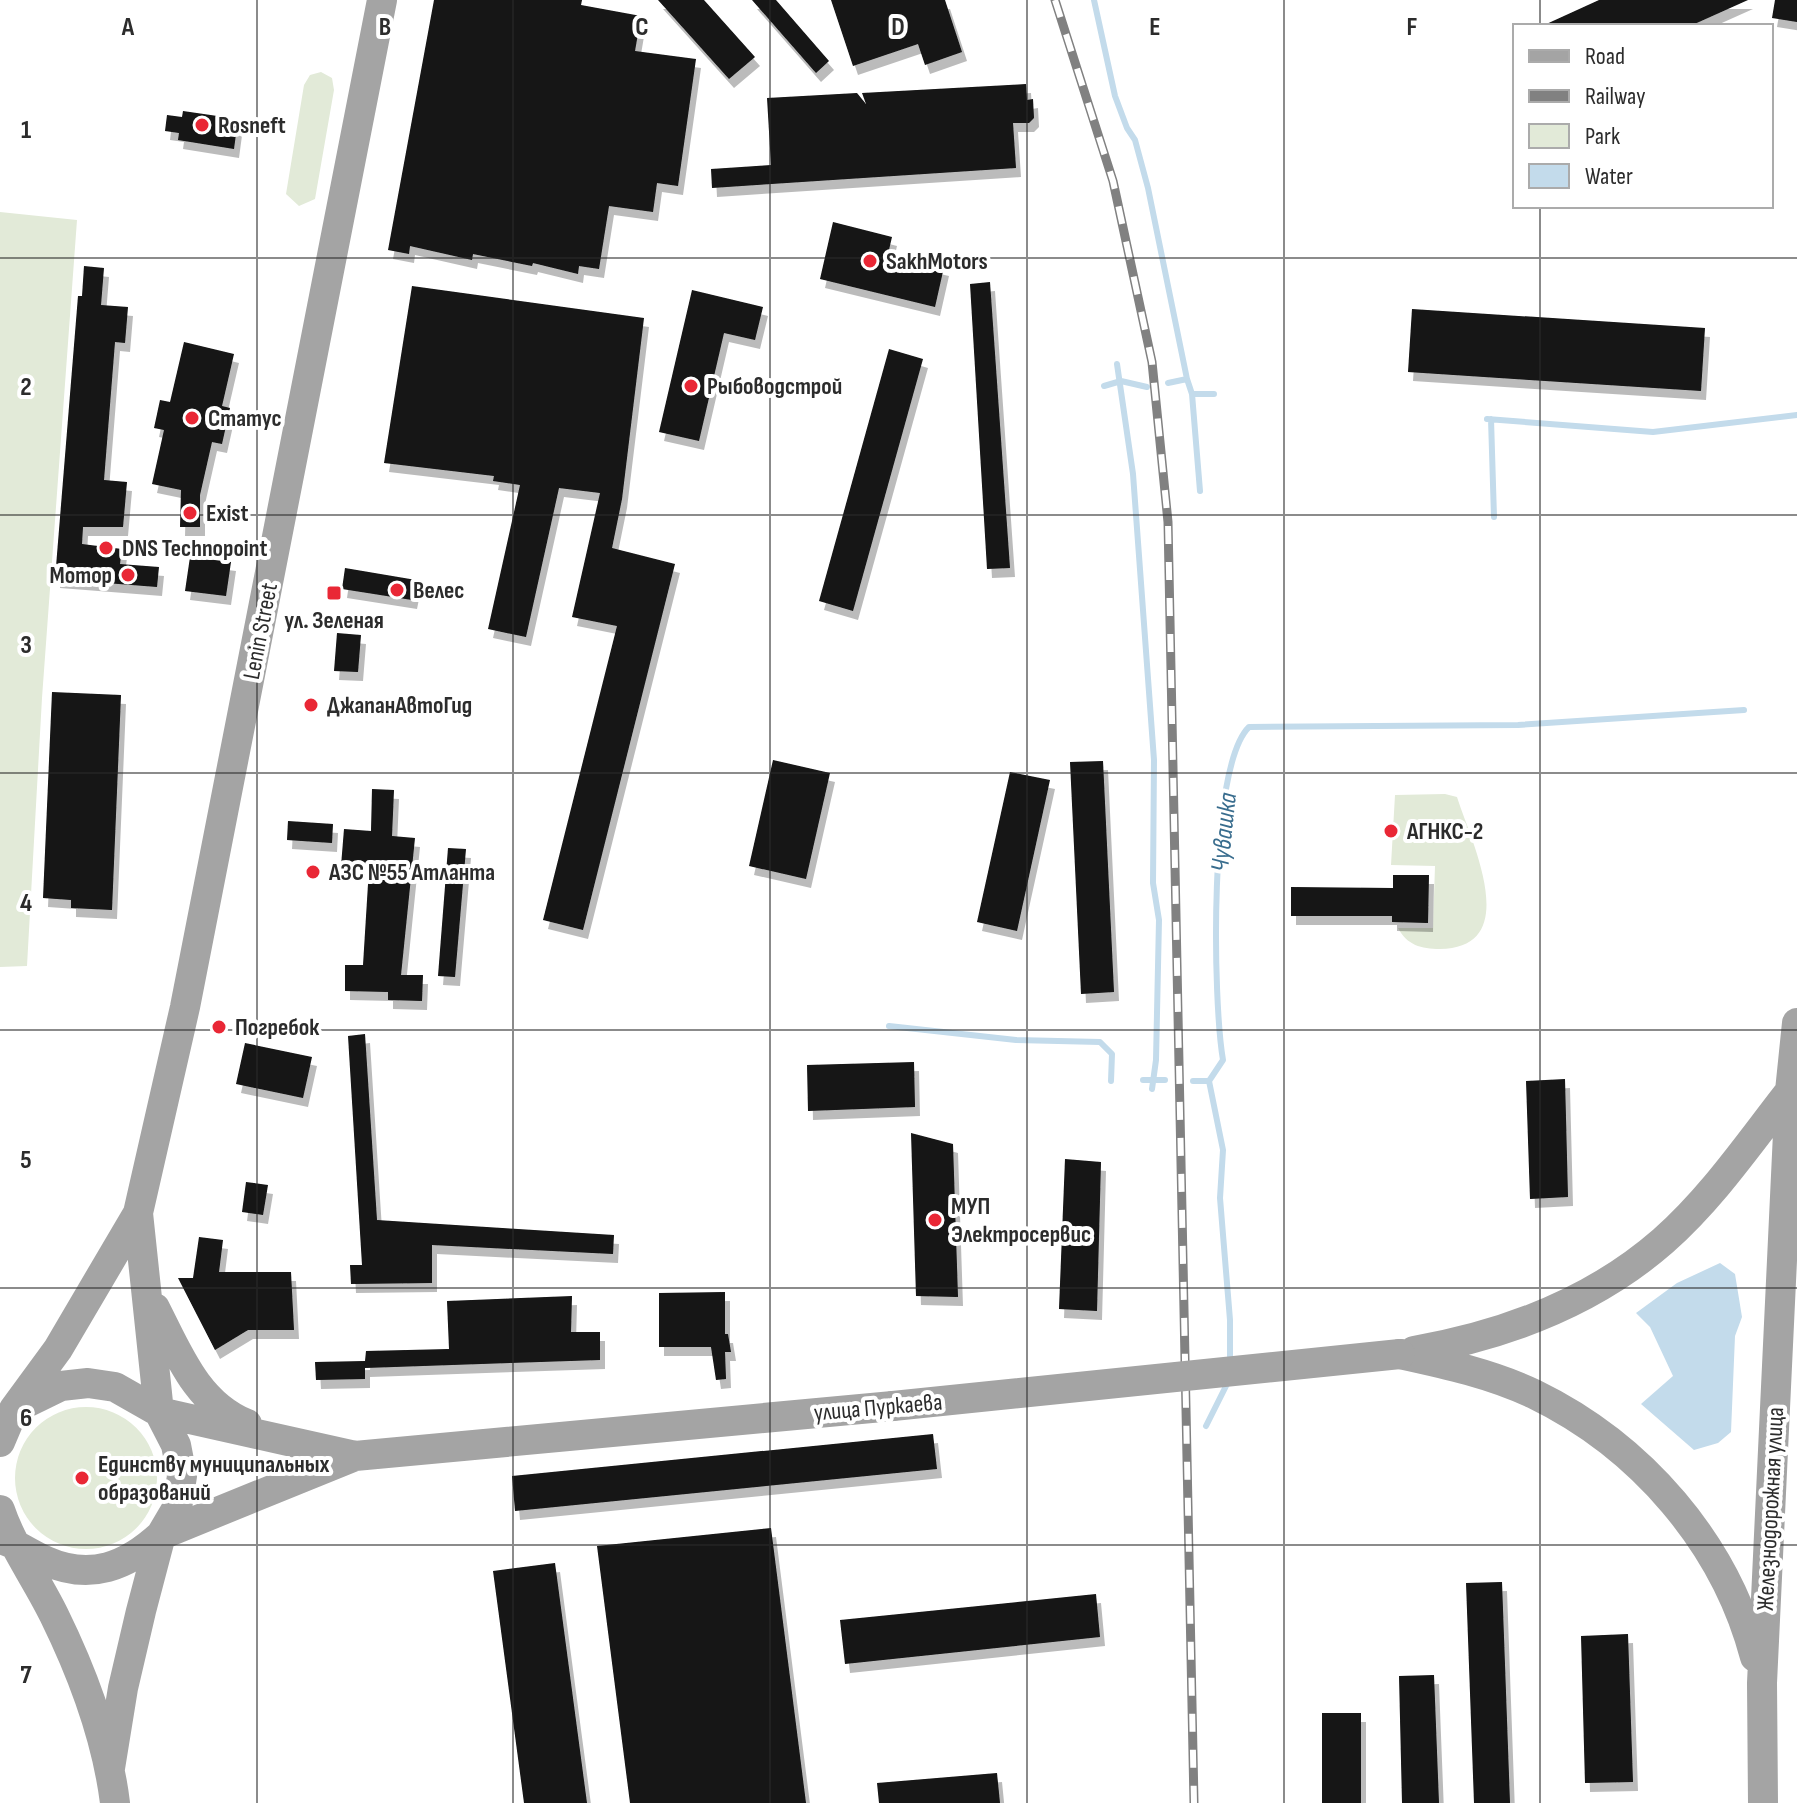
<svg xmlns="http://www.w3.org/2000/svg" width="1797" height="1803" font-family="'Sofia Sans Condensed',sans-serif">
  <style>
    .green { fill: #e2ead8 }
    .water { fill: #c3dbeb }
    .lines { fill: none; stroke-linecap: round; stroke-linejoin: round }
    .stream { stroke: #c3dbeb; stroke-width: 6 }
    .building { fill: #131313; filter: url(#shadow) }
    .major { stroke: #a4a4a4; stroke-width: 30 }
    .rail-casing { stroke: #818181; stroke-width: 9 }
    .rail { stroke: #fff; stroke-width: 6; stroke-dasharray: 18; stroke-linecap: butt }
    .major-bridge { stroke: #a4a4a4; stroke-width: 30 }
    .grid { fill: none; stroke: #2c2c2c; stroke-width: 2; stroke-opacity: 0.55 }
    .poi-dot { fill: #e92735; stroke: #fff; stroke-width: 3 }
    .labels { text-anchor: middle; stroke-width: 8; stroke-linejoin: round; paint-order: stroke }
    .poi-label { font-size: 24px; font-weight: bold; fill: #2c2c2c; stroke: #fff; text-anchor: start }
    .street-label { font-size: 24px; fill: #2c2c2c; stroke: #fff }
    .water-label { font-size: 26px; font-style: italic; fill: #396d8e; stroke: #fff }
    .grid-label { font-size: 26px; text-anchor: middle; font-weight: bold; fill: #2c2c2c; stroke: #fff; stroke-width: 8; stroke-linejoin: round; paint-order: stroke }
  </style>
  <defs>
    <filter id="shadow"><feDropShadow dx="5" dy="9" stdDeviation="0" flood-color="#0004"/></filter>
  </defs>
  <rect width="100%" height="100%" fill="#fff"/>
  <!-- green -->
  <path class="green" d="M321 72 332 78 334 90 315 199 299 206 286 194 304 85 310 75Z
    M0 212 77 220 42 698 27 966 0 967Z
    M1445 794 1457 797C1470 839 1525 948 1440 949 1421 949 1407 945 1398 928H1433L1435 866 1391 865 1395 795Z
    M15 1478a71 71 0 1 1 142 0a71 71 0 1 1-142 0Z"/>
  <!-- water -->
  <path class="water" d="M1720 1263 1735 1274 1742 1317 1735 1336 1731 1432 1718 1443 1694 1450 1641 1404 1673 1376 1650 1327 1636 1313 1677 1283Z"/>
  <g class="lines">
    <!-- stream -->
    <path class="stream" d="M1094 0 1115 96 1127 128 1135 140 1148 188 1187 379 1192 394H1214
      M1117 364 1133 474 1154 760 1153 883 1159 920 1156 1060 1152 1089
      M1168 383 1187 379
      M1104 386 1121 381 1147 387
      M1192 394 1200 491
      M1487 419 1653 432 1797 415
      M1491 419 1494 517
      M889 1026 1016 1040 1100 1042 1112 1054 1111 1081
      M1143 1080H1165
      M1193 1081H1209
      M1230 1361V1320L1220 1198 1223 1150 1209 1081 1223 1060C1213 1002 1208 767 1249 727L1518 725 1744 710
      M1206 1426 1229 1380"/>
  </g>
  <!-- building -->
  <path class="building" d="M434 0H582L581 5 641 16 635 51 696 59 678 186 657 183 653 212 609 206 599 269 579 266 578 274 533 263 532 266 473 254 472 260 410 246 409 254 388 250Z
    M658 0H704L755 57 729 79Z
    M752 0H776L829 61 816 73Z
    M831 0H945L962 52 925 65 918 44 853 66Z
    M1599 0H1748L1690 26H1542Z
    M1775 0H1797V22L1772 18Z
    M1026 84 1027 100 1033 99 1034 118 1029 123H1013L1016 168 712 188 711 169 771 165 767 98 857 93 866 104 862 93Z
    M183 111 238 119 234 149 178 140 179 133 165 131 167 115 182 117Z
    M833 222 892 237 888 254 944 267 935 307 820 279Z
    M84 266 104 268 101 305 128 307 125 343 115 342 104 480 127 482 123 527H83L82 544 122 549 120 564 159 567 157 587 55 579 78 296H82Z
    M990 282 1010 568 987 569 970 284Z
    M412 286 644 318 622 499 612 548 675 564 583 930 543 920 617 626 572 617 600 493 559 488 526 637 488 629 520 485 493 481 494 476 384 463Z
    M692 290 763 307 755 340 724 333 699 441 659 432Z
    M1412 309 1705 328 1701 391 1408 372Z
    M184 342 234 354 222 406 230 408 222 444 212 442 200 495V527H180L181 490 152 484 164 430 154 428 160 400 170 402Z
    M889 349 923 359 853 611 819 601Z
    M190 557 231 562 226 596 185 591Z
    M345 568 416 580 412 600 342 589Z
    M337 633 361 635 358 672 334 671Z
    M52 692 121 695 112 910 71 908V900L43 898Z
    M773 760 830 773 806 879 749 866Z
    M1103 761 1114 992 1081 994 1070 762Z
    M1010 772 1050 780 1017 931 977 922Z
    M372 789 394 790 392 836 415 838 401 975H423L422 1001 388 1000V992L345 991V965H363L369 868 341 866 344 829 371 831Z
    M288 821 333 824 332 843 287 840Z
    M448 848 466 849 455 977 438 976Z
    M1393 875H1429L1428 923 1392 922V916H1291V887L1393 888Z
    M365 1034 377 1220 614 1235 613 1254 432 1245V1283L351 1284 350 1265H362L348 1036Z
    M245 1043 312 1057 303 1098 236 1084Z
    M914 1062 915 1107 808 1111 807 1065Z
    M1565 1079 1568 1197 1530 1199 1526 1081Z
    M911 1133 953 1144 958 1297 916 1296Z
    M1065 1159 1101 1162 1097 1311 1059 1309Z
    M246 1182 268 1185 263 1215 242 1212Z
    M199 1237 223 1240 219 1272H291L294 1330H248L215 1350 178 1278H193Z
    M725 1292V1334H728L731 1352H725L726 1379 716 1380 711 1347H659V1293Z
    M572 1296 571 1332H600V1360L365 1368V1379L316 1380 315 1362 365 1361 366 1351 449 1349 447 1301Z
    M933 1434 937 1469 515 1511 512 1476Z
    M771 1528 806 1803H630L597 1546Z
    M555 1563 587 1803H524L493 1571Z
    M1502 1582 1510 1803H1474L1466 1583Z
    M1096 1594 1100 1637 845 1664 840 1620Z
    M1628 1634 1633 1782 1585 1783 1581 1636Z
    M1434 1675 1439 1803H1402L1399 1676Z
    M1322 1713H1361V1803H1322Z
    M997 1773 1000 1803H879L877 1783Z"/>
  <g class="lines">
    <!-- major -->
    <path class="major" d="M155 1308C178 1353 197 1404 247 1424
      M1414 1351C1506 1335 1592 1303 1663 1241 1712 1198 1750 1142 1790 1091
      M1400 1354C1446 1364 1492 1374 1534 1394 1641 1446 1725 1543 1755 1657
      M18 1407 61 1386 88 1383 115 1387 159 1412 355 1456
      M0 1442 14 1409 58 1349 138 1213 185 1007 382 0
      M0 1510C12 1546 37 1580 54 1615 83 1674 107 1738 115 1803
      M0 1539C17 1544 30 1554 46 1561 91 1581 127 1566 161 1535L355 1456 893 1406
      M110 1768 123 1688 141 1611 161 1535 177 1508 182 1476 176 1445 159 1412 138 1213
      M1763 1803 1762 1683 1790 1091 1797 1023"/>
    <defs>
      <path id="rail" d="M1055 0 1113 181 1152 362 1168 522 1194 1803"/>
    </defs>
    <!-- rail casing -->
    <use href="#rail" class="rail-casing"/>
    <!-- rail -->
    <use href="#rail" class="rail"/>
    <!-- major-bridge -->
    <path class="major-bridge" d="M893 1406 1400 1354"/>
  </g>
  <!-- grid -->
  <path class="grid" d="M257 0V1803M513 0V1803M770 0V1803M1027 0V1803M1284 0V1803M1540 0V26M1540 206V1803M0 258H1797M0 515H1797M0 773H1797M0 1030H1797M0 1288H1797M0 1545H1797"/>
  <!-- markers -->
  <g class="poi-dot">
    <circle cx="202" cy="125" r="8"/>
    <circle cx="870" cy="261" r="8"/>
    <circle cx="691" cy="386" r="8"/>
    <circle cx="192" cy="418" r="8"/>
    <circle cx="190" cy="513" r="8"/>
    <circle cx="106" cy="548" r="8"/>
    <circle cx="128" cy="575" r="8"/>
    <circle cx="397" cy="590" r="8"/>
    <rect x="326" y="585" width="16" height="16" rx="4"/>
    <circle cx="311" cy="705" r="8"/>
    <circle cx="1391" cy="831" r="8"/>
    <circle cx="313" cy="872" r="8"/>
    <circle cx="219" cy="1027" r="8"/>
    <circle cx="935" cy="1220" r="8"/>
    <circle cx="82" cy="1478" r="8"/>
  </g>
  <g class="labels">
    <!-- poi labels -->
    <g class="poi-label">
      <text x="218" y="133">Rosneft</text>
      <text x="886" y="269">SakhMotors</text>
      <text x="707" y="394">Рыбоводстрой</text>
      <text x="208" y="426">Статус</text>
      <text x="206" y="521">Exist</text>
      <text x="122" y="556">DNS Technopoint</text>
      <text x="112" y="583" text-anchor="end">Мотор</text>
      <text x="413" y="598">Велес</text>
      <text x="334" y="628" text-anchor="middle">ул. Зеленая</text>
      <text x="327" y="713">ДжапанАвтоГид</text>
      <text x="1407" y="839">АГНКС-2</text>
      <text x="329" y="880">АЗС №55 Атланта</text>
      <text x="235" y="1035">Погребок</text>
      <text x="951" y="1214">МУП<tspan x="951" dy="28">Электросервис</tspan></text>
      <text x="98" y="1472">Единству муниципальных<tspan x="98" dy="28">образований</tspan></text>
    </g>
    <!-- street labels -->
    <g class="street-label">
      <text transform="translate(260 631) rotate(-79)" y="8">Lenin Street</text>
      <text transform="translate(878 1407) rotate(-5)" y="8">улица Пуркаева</text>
      <text transform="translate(1770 1509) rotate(-87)" y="8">Железнодорожная улица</text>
    </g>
    <!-- water labels -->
    <g class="water-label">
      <text transform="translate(1223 832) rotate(-84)" y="9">Чувашка</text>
    </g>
  </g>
  <g class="grid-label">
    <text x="128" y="35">A</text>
    <text x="385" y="35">B</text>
    <text x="642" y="35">C</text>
    <text x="898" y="35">D</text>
    <text x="1155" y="35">E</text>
    <text x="1412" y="35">F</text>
    <text x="26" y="138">1</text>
    <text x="26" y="395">2</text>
    <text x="26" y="653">3</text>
    <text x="26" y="911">4</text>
    <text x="26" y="1168">5</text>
    <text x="26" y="1426">6</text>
    <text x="26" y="1683">7</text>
  </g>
  <!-- legend -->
  <rect x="1513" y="24" width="260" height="184" fill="#ffffff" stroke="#ababab" stroke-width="2"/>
  <rect x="1529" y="50" width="40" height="12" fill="#a4a4a4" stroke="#ababab" stroke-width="2"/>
  <text x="1585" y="64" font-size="24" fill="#2c2c2c">Road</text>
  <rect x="1529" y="90" width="40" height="12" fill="#818181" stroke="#ababab" stroke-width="2"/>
  <text x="1585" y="104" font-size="24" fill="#2c2c2c">Railway</text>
  <rect x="1529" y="124" width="40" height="24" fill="#e2ead8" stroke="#ababab" stroke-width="2"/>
  <text x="1585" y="144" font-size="24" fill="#2c2c2c">Park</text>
  <rect x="1529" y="164" width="40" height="24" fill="#c3dbeb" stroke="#ababab" stroke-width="2"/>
  <text x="1585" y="184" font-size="24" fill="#2c2c2c">Water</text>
</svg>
